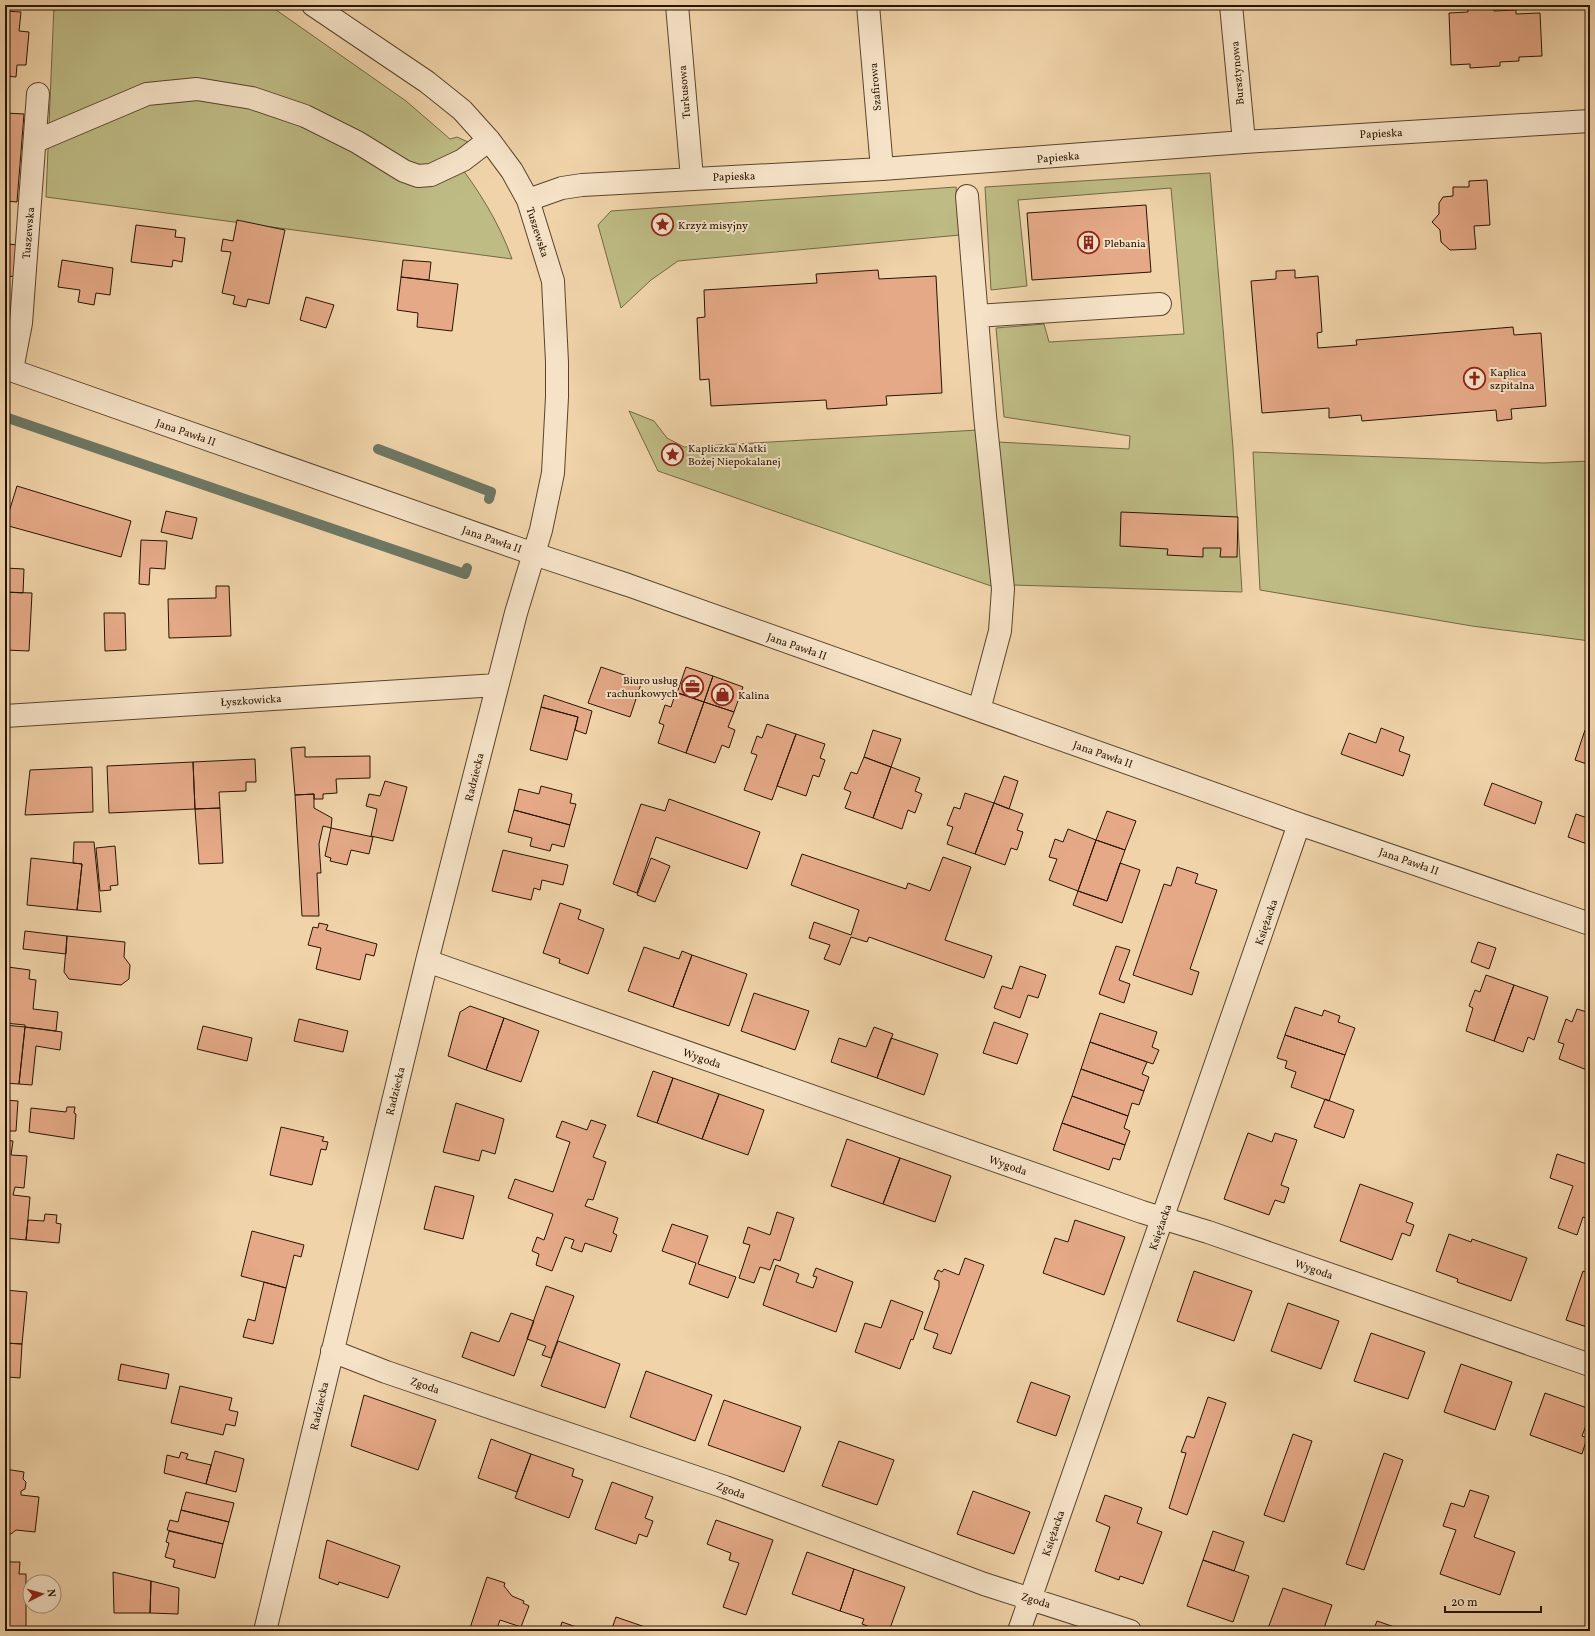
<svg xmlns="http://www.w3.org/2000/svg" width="1595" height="1636" font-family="Vollkorn,serif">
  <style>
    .green { fill: #bebb85; stroke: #736843 }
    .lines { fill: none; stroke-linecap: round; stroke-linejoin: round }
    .stream { stroke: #6d7763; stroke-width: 10 }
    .building { fill: #e5a987; stroke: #281401 }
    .minor-casing { stroke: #5a442b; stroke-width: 24 }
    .minor { stroke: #f5e2c7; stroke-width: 22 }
    .labels { text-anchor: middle; stroke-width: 4; stroke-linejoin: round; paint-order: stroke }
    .street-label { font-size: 11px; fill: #281401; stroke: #f5e2c7 }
    .poi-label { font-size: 11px; fill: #281401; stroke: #f5e2c7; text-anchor: start }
  </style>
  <rect width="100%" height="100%" fill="#f0d3a9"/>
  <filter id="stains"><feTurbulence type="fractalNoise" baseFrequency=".005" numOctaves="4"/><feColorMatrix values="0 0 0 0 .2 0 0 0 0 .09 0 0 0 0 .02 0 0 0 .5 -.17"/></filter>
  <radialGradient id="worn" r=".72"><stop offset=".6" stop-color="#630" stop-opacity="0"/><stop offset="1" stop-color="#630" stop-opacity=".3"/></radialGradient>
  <!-- green -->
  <path class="green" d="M54 5H269L406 101 450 139 457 137 468 142 454 158C478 189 499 222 512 259L46 197Z
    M1210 173 1233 448 1242 592 1012 585 998 442 1129 449 1130 436 1004 417 996 328 1044 324 1049 342 1184 334 1171 188 1018 200 1027 286 991 290 985 187Z
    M956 187 960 235 678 261 651 280 621 308 598 225 611 211Z
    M629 411 654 421 667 438 684 447 978 430 994 587 658 471Z
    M1253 452 1544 463 1590 461V641L1472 626 1260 590Z"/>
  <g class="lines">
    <!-- stream -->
    <path class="stream" d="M5 417 465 574 467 568
      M378 449 491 492 489 499"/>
  </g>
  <!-- building -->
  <path class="building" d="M1493 5 1494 11 1516 10V14L1540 13 1542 56 1519 57V61L1500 62V66L1470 68V64L1451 65 1449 13 1468 12V6Z
    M5 11 21 12 19 31 29 32 26 65H17L16 77 5 76Z
    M6 113 24 114 17 202 5 201Z
    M1487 180 1490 225 1474 226 1476 249 1450 250 1441 242 1440 230 1432 222 1439 214V203L1443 197 1453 196V187H1469V181Z
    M1146 205 1151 272 1032 280 1027 213Z
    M237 220 285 230 269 304 248 299 246 307 233 304 235 296 222 293 231 252 221 251 223 239 233 241Z
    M136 225 176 230 175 237 185 238 182 262 173 260 172 267 131 262Z
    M5 244 22 245 20 277 5 276Z
    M62 260 113 268 110 295 96 293 94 305 78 302 80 290 58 287Z
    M403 260 431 262 429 280 401 277Z
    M878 270 879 279 936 276 942 393 886 396 887 405 827 409 826 400 711 406 709 379 700 380 697 318 705 317 704 290 817 283 816 274Z
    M1295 270V278L1318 276 1322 332 1317 333 1318 348 1357 345 1356 340 1513 327 1514 335 1541 333 1546 406 1511 409 1512 419 1497 421 1496 410 1362 421 1361 415 1329 418V408L1262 413 1251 281 1276 279V271Z
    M401 277 458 284 452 331 417 327 418 313 397 310Z
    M306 297 334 305 326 328 300 320Z
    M17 486 131 521 121 557 5 525Z
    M166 511 197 518 192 539 161 532Z
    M1121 512 1238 517 1237 557H1220L1221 548H1203V557L1167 555 1168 549 1120 546Z
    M141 540 167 541 165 569 150 568 149 585 139 584Z
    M5 568 24 569 23 593 5 592Z
    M216 586H229L231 636 169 638 168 599 216 598Z
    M5 592 32 593 29 651 5 650Z
    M104 613H125L126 650 105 651Z
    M601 667 642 681 630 717 588 703Z
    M686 667 713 676 704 702 677 693Z
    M713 676 743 687 734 712 704 702Z
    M676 692 704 702 686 753 658 743 664 725 659 723 665 705 671 707Z
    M544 695 592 711 586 734 575 730 578 717 541 707Z
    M704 702 734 712 728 727 735 730 729 748 722 745 715 763 686 753Z
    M541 707 578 717 567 760 530 750Z
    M767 724 796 734 772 800 744 790 757 755 751 753 757 736 762 738Z
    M1381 728 1404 737 1399 751 1410 755 1403 776 1341 754 1349 733 1376 743Z
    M873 730 901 739 891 767 864 757Z
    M1585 730 1590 732V765L1575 760Z
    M796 734 825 744 820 758 825 760 819 777 813 775 806 796 777 786Z
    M305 747V757L370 756V778L336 779 337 793 323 794V799H314V794L295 795 291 748Z
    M864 757 891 767 873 818 845 808 851 792 844 789 851 772 857 774Z
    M255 759 256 782H246V791L219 792 220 808 195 809 193 762Z
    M193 762 195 809 109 813 107 766Z
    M92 767 93 812 25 815 30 770Z
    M891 767 920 778 915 791 922 794 915 813 908 810 902 829 873 818Z
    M1004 776 1018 781 1009 809 994 803Z
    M385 781 407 787 393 841 371 836 377 809 366 806 369 794 380 796Z
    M1492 783 1542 802 1535 824 1484 805Z
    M541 786 572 794 570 803 576 804 570 825 514 810 519 789 539 794Z
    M965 793 994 803 975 854 947 844 953 827 947 825 954 807 960 809Z
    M314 794V808L332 818 331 828 373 837 369 854 351 850 347 865 330 861 331 858 325 856 331 828 323 826 319 844 321 873H317L319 916H302L295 795Z
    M669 799 760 832 747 869 656 837 637 893 613 884 641 804 665 811Z
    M994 803 1023 814 1017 830 1023 832 1017 850 1011 848 1005 865 975 854Z
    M220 808 223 863 199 864 195 809Z
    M514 810 570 825 564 847 552 844 550 851 530 846 532 838 508 832Z
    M1107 811 1136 821 1125 850 1096 840Z
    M1576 814 1590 819V845L1568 837Z
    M1068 829 1096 840 1078 891 1049 880 1057 859 1049 857 1055 839 1063 842Z
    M1096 840 1125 850 1107 901 1078 891Z
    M74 842H94L101 912 77 910 82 864 73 863Z
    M115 846 118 885 110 886 111 890 100 891 96 848Z
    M503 850 568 865 563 885 542 880 540 890 534 888 531 900 492 891Z
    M802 854 906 889 908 883 930 891 943 857 971 867 945 940 992 956 984 978 869 937 867 942 851 937 840 965 824 959 830 945 809 938 814 922 851 935 859 910 791 885Z
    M31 858 82 864 77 910 27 905Z
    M651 858 670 866 655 902 637 895Z
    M1120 863 1140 870 1122 923 1073 905 1078 891 1107 901Z
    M1177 867 1198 874 1195 883 1217 890 1190 969 1199 972 1192 995 1133 975 1164 884 1171 886Z
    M560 903 581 910 578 919 604 929 588 974 559 963 560 959 543 953Z
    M319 923 328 925 326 930 377 944 374 956 366 954 360 980 316 969 321 948 308 945 313 927 318 928Z
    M25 931 67 936 66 954 23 949Z
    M67 936 125 942 124 957 130 965 129 979 121 985 69 979 64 972Z
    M1478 942 1496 948 1489 969 1471 962Z
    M1116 946 1130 950 1119 980 1130 984 1124 1003 1099 994Z
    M644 947 679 959 682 951 692 955 673 1007 628 991Z
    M692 955 747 974 729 1026 673 1007Z
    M1020 966 1046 975 1038 998 1028 995 1020 1018 994 1008 1002 986 1012 989Z
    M8 967 30 970 29 979 36 980 33 1009 58 1012 56 1031 25 1027V1025L5 1023Z
    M1486 975 1514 985 1494 1041 1466 1031 1473 1008 1469 1006 1475 990 1480 992Z
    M1514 985 1548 997 1534 1040 1528 1037 1523 1052 1494 1041Z
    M754 993 809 1011 795 1050 741 1031Z
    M470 1006 504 1018 486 1070 448 1056 460 1012Z
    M1295 1007 1322 1016 1324 1010 1340 1016 1338 1022 1355 1028 1345 1055 1285 1035Z
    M1577 1009 1590 1013V1061L1587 1070 1559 1059 1564 1044 1558 1042 1566 1019 1572 1022Z
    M1100 1013 1157 1032 1152 1047 1159 1050 1153 1064 1090 1042Z
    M504 1018 539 1031 521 1082 486 1070Z
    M299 1019 348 1031 343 1052 294 1041Z
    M994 1022 1028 1034 1017 1064 983 1053Z
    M5 1025 25 1027 19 1084 5 1083Z
    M203 1026 252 1038 247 1061 197 1049Z
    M25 1027 62 1032 60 1050 36 1046 32 1085 19 1084Z
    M874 1027 893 1034 877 1078 831 1062 839 1038 866 1047Z
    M1285 1035 1345 1055 1329 1101 1291 1087 1296 1072 1285 1068 1287 1061 1277 1058Z
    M891 1038 938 1054 924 1095 877 1078Z
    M1090 1042 1147 1062 1142 1074 1149 1077 1144 1091 1081 1069Z
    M1081 1069 1144 1091 1139 1105 1132 1103 1128 1116 1072 1096Z
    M653 1071 673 1078 657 1123 637 1116Z
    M673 1078 719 1094 702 1139 657 1123Z
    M719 1094 764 1110 748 1155 702 1139Z
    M1072 1096 1128 1116 1124 1128 1130 1131 1125 1145 1062 1123Z
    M1325 1099 1354 1110 1344 1138 1314 1127Z
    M5 1100 18 1101 16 1131H5Z
    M456 1103 504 1119 495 1154 482 1150 479 1161 443 1152Z
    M67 1107H75L74 1113 76 1114 74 1139 29 1132 31 1108 66 1112Z
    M591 1120 606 1125 593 1157 606 1162 593 1200 588 1199 585 1206 618 1218 613 1233 617 1235 611 1252 585 1243 582 1252 571 1248 574 1240 565 1237 552 1271 536 1265 539 1254 532 1251 537 1237 544 1240 553 1214 508 1198 515 1179 553 1192 570 1142 556 1137 562 1121 587 1130Z
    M1062 1123 1125 1145 1120 1160 1113 1158 1109 1170 1053 1150Z
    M281 1127 324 1137 322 1141 328 1142 326 1150 321 1149 312 1185 270 1175Z
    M1248 1133 1272 1142 1275 1133 1297 1140 1281 1185 1289 1188 1284 1203 1275 1200 1269 1215 1224 1199Z
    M847 1139 900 1158 883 1204 831 1186Z
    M5 1140 13 1141 11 1155 27 1156 24 1188 15 1187 13 1195 30 1197 26 1240 5 1238Z
    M1557 1154 1590 1165V1220L1583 1217 1577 1235 1558 1228 1573 1186 1550 1178Z
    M900 1158 951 1176 935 1222 883 1204Z
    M1360 1184 1413 1203 1406 1222 1414 1225 1410 1236 1402 1233 1392 1260 1340 1241Z
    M435 1186 474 1196 463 1239 424 1229Z
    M777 1212 794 1218 780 1261 774 1259 770 1270 760 1267 754 1283 739 1278 750 1245 743 1243 748 1227 770 1235Z
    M45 1214 57 1215 56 1223 61 1224 59 1243 26 1240 28 1220 44 1221Z
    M1075 1220 1125 1237 1104 1295 1043 1273 1055 1238 1068 1242Z
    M672 1224 708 1236 698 1264 736 1277 728 1298 689 1284 696 1263 662 1251Z
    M252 1231 304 1245 301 1257 294 1255 286 1288 241 1276Z
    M1449 1234 1471 1242 1472 1239 1527 1258 1511 1301 1457 1282 1458 1279 1436 1271Z
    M965 1258 984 1265 951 1354 933 1348 938 1334 924 1329 939 1287V1281L934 1279 938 1270 942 1272 944 1269 959 1275Z
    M776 1265 799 1274 796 1282 813 1288 817 1277 813 1276 816 1268 853 1282 836 1332 763 1305Z
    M1194 1271 1252 1291 1234 1341 1177 1321Z
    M1583 1271 1590 1274V1328L1566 1320Z
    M264 1282 286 1288 273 1344 243 1337 248 1319 255 1321Z
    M546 1286 574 1296 551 1358 542 1355 546 1346 527 1339Z
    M5 1290 27 1292 22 1344 5 1343Z
    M891 1300 923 1312 913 1340 911 1339 900 1369 855 1352 865 1323 881 1328Z
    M1288 1303 1339 1321 1321 1369 1271 1351Z
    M511 1313 534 1321 514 1376 462 1357 471 1332 499 1342Z
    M1371 1333 1425 1352 1408 1399 1354 1381Z
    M558 1341 620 1364 605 1408 541 1386Z
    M5 1343 22 1344 20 1378 8 1377 9 1369H5Z
    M121 1364 169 1374 166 1389 118 1380Z
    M1461 1364 1512 1382 1495 1430 1444 1412Z
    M646 1371 712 1395 695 1441 630 1417Z
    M1031 1382 1070 1396 1056 1436 1017 1422Z
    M180 1386 232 1398 229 1410 238 1412 235 1426 226 1424 223 1435 171 1423Z
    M1545 1393 1590 1409V1415L1582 1436 1587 1438 1582 1454 1530 1435Z
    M364 1395 436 1420 418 1470 351 1446Z
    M1208 1397 1226 1403 1187 1515 1169 1508 1186 1453 1181 1452 1187 1436 1194 1438Z
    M724 1400 801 1427 784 1472 708 1445Z
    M5 1430H9L6 1449H5Z
    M1293 1434 1312 1441 1284 1522 1264 1515Z
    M491 1439 531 1454 517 1492 478 1478Z
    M839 1441 894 1460 877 1505 822 1486Z
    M215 1451 244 1459 236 1492 206 1484Z
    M181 1452 188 1454 186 1459 211 1465 206 1484 164 1473 167 1455 179 1458Z
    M1384 1453 1403 1460 1364 1570 1346 1564Z
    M531 1454 574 1469 572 1476 583 1480 569 1518 515 1498Z
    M5 1469 24 1472 23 1479 26 1482 25 1489 21 1491V1495L39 1497 35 1532 16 1530 11 1534H5Z
    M612 1482 653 1497 645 1518 653 1521 647 1537 639 1534 636 1544 595 1529Z
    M1470 1490 1489 1496 1474 1537 1515 1552 1500 1595 1440 1574 1456 1530 1443 1526 1451 1503 1464 1507Z
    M973 1491 1030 1512 1014 1554 957 1534Z
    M186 1492 234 1503 229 1522 181 1510Z
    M1105 1495 1142 1508 1137 1523 1162 1532 1143 1584 1120 1576 1119 1580 1095 1571 1110 1527 1096 1521Z
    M181 1510 229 1522 223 1544 167 1530 170 1520 178 1522Z
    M716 1520 773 1540 746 1615 723 1607 739 1563 729 1560 731 1553 707 1544Z
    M169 1531 223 1544 215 1578 173 1567 175 1560 165 1557 169 1543 166 1542Z
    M1213 1531 1244 1542 1234 1571 1203 1560Z
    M327 1540 400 1566 388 1598 339 1582 338 1585 319 1578Z
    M807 1552 854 1569 840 1611 792 1594Z
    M5 1555 9 1556 10 1562H20L19 1574H26V1585H30V1602H26V1631H9V1582H5Z
    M1203 1560 1249 1576 1233 1622 1187 1606Z
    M854 1569 905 1587 889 1631H881L862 1624 864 1619 840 1611Z
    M113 1572 151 1581 150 1613H114Z
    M487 1577 505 1583 504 1586 512 1596 524 1601 523 1603 529 1606 521 1627 500 1620 496 1631H469Z
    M151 1581 179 1588 178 1614 150 1613Z
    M5 1582H9V1631H5Z
    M1283 1588 1332 1605 1323 1631H1267Z
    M616 1617 651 1629 650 1631H611Z
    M1377 1621 1406 1631H1373Z
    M562 1622 588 1631H559Z"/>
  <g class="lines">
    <defs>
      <path id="minor" d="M677 5 692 178
        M868 5 882 169
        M1231 5 1244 142
        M36 141 147 94 197 89 252 98 305 116 357 142 404 171 418 176 431 175 463 160 489 140
        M967 196 985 416 1003 589 1000 631 979 710
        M528 200 562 188 582 185 882 169 1244 142 1590 121
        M977 316 1160 304
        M5 368 534 554 628 585 1299 824 1590 924
        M12 370 21 323 38 94
        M5 716 497 685
        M427 961 1142 1212 1208 1232 1590 1365
        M332 1351 386 1372 725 1487 984 1584 1130 1631
        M265 1631 427 961 516 613 541 530 553 473 557 397V362L553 281 528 200 512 171 489 140 462 110 427 82 313 5
        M1019 1631 1299 824"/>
    </defs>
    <!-- minor casing -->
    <use href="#minor" class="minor-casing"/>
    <!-- minor -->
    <use href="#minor" class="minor"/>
  </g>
  <!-- icons -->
  <defs>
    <symbol id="sight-ring" viewBox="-11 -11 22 22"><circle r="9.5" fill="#f5e2c7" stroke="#8f2418" stroke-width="1.5"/><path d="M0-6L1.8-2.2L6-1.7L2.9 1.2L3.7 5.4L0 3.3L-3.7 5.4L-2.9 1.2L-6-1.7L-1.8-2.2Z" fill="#8f2418"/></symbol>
    <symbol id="building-ring" viewBox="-11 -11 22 22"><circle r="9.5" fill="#f5e2c7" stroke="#8f2418" stroke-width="1.5"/><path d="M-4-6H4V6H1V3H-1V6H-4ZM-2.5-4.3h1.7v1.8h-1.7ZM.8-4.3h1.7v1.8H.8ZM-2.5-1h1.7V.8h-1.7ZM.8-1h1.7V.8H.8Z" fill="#8f2418"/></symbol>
    <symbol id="church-ring" viewBox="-11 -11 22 22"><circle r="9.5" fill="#f5e2c7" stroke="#8f2418" stroke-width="1.5"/><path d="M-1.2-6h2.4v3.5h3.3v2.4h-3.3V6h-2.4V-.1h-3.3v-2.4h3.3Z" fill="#8f2418"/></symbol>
    <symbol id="office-ring" viewBox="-11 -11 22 22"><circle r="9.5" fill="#f5e2c7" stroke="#8f2418" stroke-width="1.5"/><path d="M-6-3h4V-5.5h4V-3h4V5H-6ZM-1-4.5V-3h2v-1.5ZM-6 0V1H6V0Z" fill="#8f2418"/></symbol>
    <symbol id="shop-ring" viewBox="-11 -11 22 22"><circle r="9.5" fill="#f5e2c7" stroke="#8f2418" stroke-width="1.5"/><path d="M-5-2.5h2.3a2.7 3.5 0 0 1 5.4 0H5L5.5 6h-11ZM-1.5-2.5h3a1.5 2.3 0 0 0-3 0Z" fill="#8f2418"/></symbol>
  </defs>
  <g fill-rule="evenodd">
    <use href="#sight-ring" x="650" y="212" width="25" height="25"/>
    <use href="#building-ring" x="1076" y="230" width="25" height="25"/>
    <use href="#church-ring" x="1462" y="366" width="25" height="25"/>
    <use href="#sight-ring" x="660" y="442" width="25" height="25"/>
    <use href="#office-ring" x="680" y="674" width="25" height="25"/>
    <use href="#shop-ring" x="710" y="682" width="25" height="25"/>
  </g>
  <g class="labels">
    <!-- street labels -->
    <g class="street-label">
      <text transform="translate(1237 73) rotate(-95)" y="4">Bursztynowa</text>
      <text transform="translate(875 87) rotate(-95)" y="4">Szafirowa</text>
      <text transform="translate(684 92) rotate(-95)" y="4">Turkusowa</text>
      <text transform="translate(1381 133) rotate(-3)" y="4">Papieska</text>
      <text transform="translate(1058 157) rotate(-5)" y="4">Papieska</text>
      <text transform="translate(734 176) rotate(-2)" y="4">Papieska</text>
      <text transform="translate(538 232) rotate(72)" y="4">Tuszewska</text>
      <text transform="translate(28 233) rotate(-85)" y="4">Tuszewska</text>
      <text transform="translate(186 432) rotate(19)" y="4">Jana Pawła II</text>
      <text transform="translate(492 539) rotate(19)" y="4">Jana Pawła II</text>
      <text transform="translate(797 646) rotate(19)" y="4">Jana Pawła II</text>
      <text transform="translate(251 700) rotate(-4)" y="4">Łyszkowicka</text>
      <text transform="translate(1103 754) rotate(19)" y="4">Jana Pawła II</text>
      <text transform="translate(474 777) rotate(-76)" y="4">Radziecka</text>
      <text transform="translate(1409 861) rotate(19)" y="4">Jana Pawła II</text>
      <text transform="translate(1266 922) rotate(-71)" y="4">Księżacka</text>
      <text transform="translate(702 1058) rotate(19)" y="4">Wygoda</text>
      <text transform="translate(395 1091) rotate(-76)" y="4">Radziecka</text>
      <text transform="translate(1008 1165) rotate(19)" y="4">Wygoda</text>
      <text transform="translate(1160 1227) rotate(-71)" y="4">Księżacka</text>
      <text transform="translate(1314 1269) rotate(19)" y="4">Wygoda</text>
      <text transform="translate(425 1385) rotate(19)" y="4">Zgoda</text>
      <text transform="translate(319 1406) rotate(-77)" y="4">Radziecka</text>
      <text transform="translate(731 1490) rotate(20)" y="4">Zgoda</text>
      <text transform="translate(1053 1533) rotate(-71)" y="4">Księżacka</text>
      <text transform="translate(1036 1600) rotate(17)" y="4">Zgoda</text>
    </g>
    <!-- poi labels -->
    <g class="poi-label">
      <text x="678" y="229">Krzyż misyjny</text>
      <text x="1104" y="247">Plebania</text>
      <text x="1490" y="376">Kaplica<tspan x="1490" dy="13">szpitalna</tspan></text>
      <text x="688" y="452">Kapliczka Matki<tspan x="688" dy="13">Bożej Niepokalanej</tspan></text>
      <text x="678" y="684" text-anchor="end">Biuro usług<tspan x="678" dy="13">rachunkowych</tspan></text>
      <text x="738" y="699">Kalina</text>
    </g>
  </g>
  <!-- margin -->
  <rect width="1595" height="1636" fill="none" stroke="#f0d3a9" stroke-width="20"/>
  <rect x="6" y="6" width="1583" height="1624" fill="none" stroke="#281401" stroke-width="2"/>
  <rect x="10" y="10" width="1575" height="1616" fill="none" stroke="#281401"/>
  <!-- north arrow -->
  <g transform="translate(42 1594) rotate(84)"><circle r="19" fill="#f5e2c7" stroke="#a39078"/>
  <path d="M0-3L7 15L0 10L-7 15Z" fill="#8f2418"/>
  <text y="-6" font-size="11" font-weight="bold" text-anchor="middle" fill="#281401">N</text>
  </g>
  <!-- scale -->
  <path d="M1445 1606v6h96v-6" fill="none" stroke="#281401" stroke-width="2"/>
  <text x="1451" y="1606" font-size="12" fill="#281401" stroke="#f5e2c7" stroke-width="3" paint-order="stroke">20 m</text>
  <rect width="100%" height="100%" filter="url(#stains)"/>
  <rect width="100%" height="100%" fill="url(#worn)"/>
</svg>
